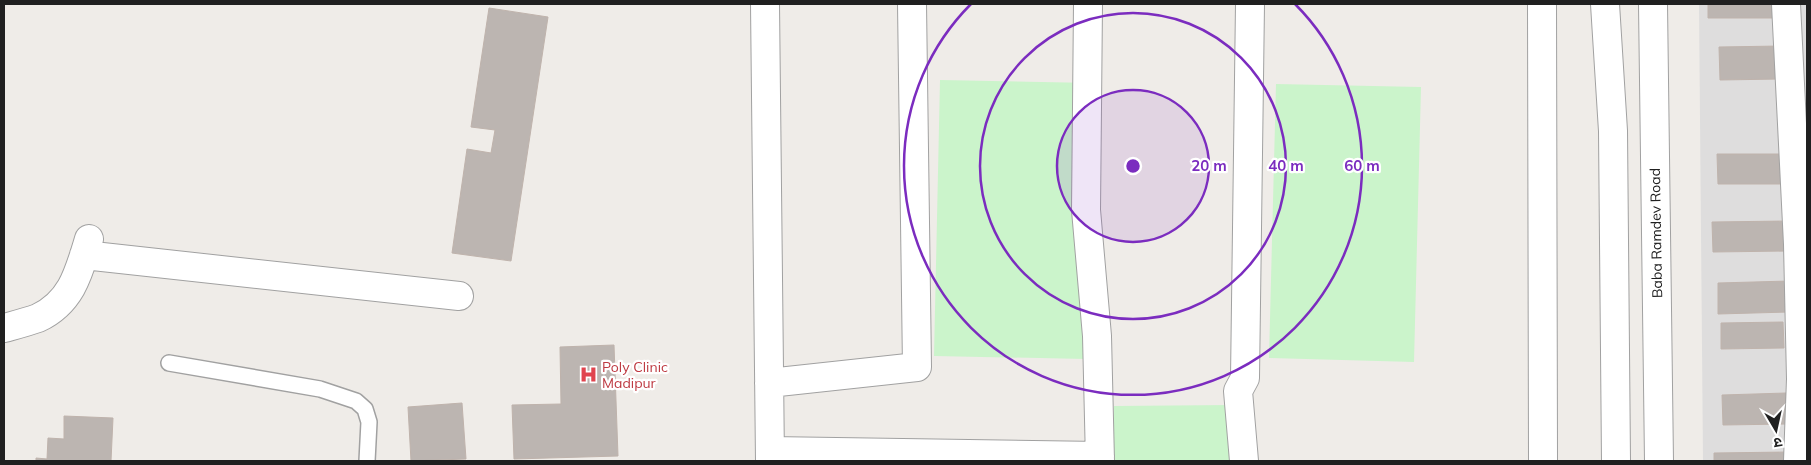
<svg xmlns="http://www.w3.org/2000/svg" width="1811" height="465" font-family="Mulish,'Noto Sans Devanagari',sans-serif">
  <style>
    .residential { fill: #dedddd }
    .park { fill: #cbf4cb }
    .building { fill: #bcb5b1; stroke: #bfb3ac }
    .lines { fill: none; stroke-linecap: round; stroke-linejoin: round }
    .service-casing { stroke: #a1a1a1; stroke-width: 18 }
    .minor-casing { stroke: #a1a1a1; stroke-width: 30 }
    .tertiary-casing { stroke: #a1a1a1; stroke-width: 30 }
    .service { stroke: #fff; stroke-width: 15 }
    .minor { stroke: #fff; stroke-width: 28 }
    .tertiary { stroke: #fff; stroke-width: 28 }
    .ring { fill: none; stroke: #7b2cbf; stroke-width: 2.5 }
    .labels { text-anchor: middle; stroke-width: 4.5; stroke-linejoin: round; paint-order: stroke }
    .street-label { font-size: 14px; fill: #202020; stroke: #fff }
    .health-label { font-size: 14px; fill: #be3a42; stroke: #fff; text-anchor: start }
    .centre { fill: #7b2cbf; stroke: #fff; stroke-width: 2.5 }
    .ring-label { font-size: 15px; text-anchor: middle; font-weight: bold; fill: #7b2cbf; stroke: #fff; stroke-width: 4.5; stroke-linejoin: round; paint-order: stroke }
  </style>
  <rect width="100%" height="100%" fill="#efece8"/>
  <!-- residential -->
  <path class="residential" d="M1699 4H1807V461H1703Z"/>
  <!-- park -->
  <path class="park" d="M940 80 1093 83 1086 359 934 356Z
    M1276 84 1421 87 1414 362 1269 358Z
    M1231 405V461H1114V406Z"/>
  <!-- building -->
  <path class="building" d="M1708 4H1784V18H1708Z
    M489 8 548 17 511 261 452 253 467 149 491 153 495 130 471 127Z
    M1780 46V79L1720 80 1719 47Z
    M1717 154H1782V184H1718Z
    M1788 221V251L1713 252 1712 222Z
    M1789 281V312L1718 314V283Z
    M1783 322 1784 348 1721 349V323Z
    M614 345 618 456 514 459 512 405 561 404 560 347Z
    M1786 393V424L1723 425 1722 395Z
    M462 403 466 459 411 461 408 407Z
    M64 416 113 418 111 461H36V458L47 459 48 438 64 439Z
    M1789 452 1790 461H1714V453Z"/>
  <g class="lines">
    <defs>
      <path id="service" d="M169 363 320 389 356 401 365 409 369 422 367 461"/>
      <path id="minor" d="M765 4 770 461
        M1088 4 1086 210 1097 336 1100 461
        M1542 4 1543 461
        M1786 4 1798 244 1801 379 1798 461
        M84 255 459 296
        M4 328C15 325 27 322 38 318 72 302 79 272 89 239
        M769 383 917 367 912 4
        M770 451 1100 456
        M1244 461 1238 391 1245 378 1250 4"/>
      <path id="tertiary" d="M1605 4 1613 131 1616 461
        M1653 4 1659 461"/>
    </defs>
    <!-- service casing -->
    <use href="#service" class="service-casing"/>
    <!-- minor casing -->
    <use href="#minor" class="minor-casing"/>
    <!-- tertiary casing -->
    <use href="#tertiary" class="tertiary-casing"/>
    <!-- service -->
    <use href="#service" class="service"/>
    <!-- minor -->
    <use href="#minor" class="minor"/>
    <!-- tertiary -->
    <use href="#tertiary" class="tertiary"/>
  </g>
  <!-- distance rings -->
  <circle cx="1133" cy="166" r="76" fill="#7b2cbf" fill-opacity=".12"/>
  <g class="ring">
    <circle cx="1133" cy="166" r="76"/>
    <circle cx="1133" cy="166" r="153"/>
    <path d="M1295 4A229 229 0 1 1 971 4"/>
  </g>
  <!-- icons -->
  <defs>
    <symbol id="hospital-bare" viewBox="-9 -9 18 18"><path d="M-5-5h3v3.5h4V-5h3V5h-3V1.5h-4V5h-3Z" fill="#e0444e" stroke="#fff" stroke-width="2.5" paint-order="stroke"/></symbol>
  </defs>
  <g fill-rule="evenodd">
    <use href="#hospital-bare" x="576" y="362" width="25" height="25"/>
  </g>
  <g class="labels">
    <!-- street labels -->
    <g class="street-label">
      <text transform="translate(1656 233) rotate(-91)" y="5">Baba Ramdev Road</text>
    </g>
    <!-- health labels -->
    <g class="health-label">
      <text x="602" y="372">Poly Clinic<tspan x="602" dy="16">Madipur</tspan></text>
    </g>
  </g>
  <circle cx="1133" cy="166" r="8" class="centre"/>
  <g class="ring-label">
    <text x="1209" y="171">20 m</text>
    <text x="1286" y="171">40 m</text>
    <text x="1362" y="171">60 m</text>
  </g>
  <!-- border -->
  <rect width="1811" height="465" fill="none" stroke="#202020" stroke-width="10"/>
  <!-- north arrow -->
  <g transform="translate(1776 430) rotate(171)" stroke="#ffffff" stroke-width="4" paint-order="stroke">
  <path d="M0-4L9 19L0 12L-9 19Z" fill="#202020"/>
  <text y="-8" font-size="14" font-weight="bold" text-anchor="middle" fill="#202020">उ</text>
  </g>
</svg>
